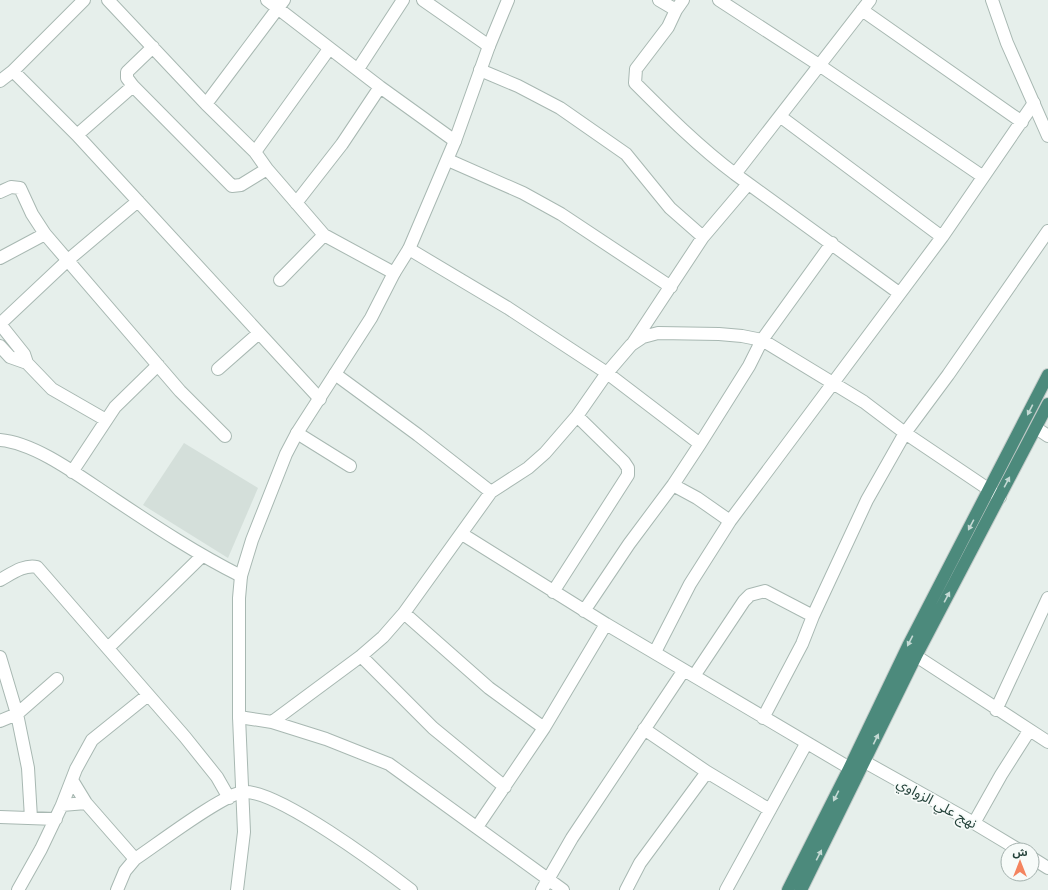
<svg xmlns="http://www.w3.org/2000/svg" width="1048" height="890" font-family="Jost,'Noto Sans Arabic',sans-serif">
  <style>
    .built { fill: #d4dfda }
    .lines { fill: none; stroke-linecap: round; stroke-linejoin: round }
    .minor-casing { stroke: #a8b8b2; stroke-width: 14 }
    .tertiary-casing { stroke: #a8b8b2; stroke-width: 14 }
    .trunk-casing { stroke: #c2cac8; stroke-width: 14 }
    .minor { stroke: #fff; stroke-width: 12 }
    .tertiary { stroke: #fff; stroke-width: 12 }
    .trunk { stroke: #4c8a7c; stroke-width: 12 }
    .oneway { fill: #c4d9d4 }
    .labels { text-anchor: middle; stroke-width: 3.5; stroke-linejoin: round; paint-order: stroke }
    .street-label { font-size: 14px; fill: #24423a; stroke: #f7fbf9 }
  </style>
  <rect width="100%" height="100%" fill="#e6efeb"/>
  <!-- built -->
  <path class="built" d="M184 443 258 488 228 558 143 505Z"/>
  <g class="lines">
    <defs>
      <path id="minor" d="M108 0 206 104 255 152 267 169 324 235 394 273
        M267 0 380 87 455 141
        M423 0 489 46
        M659 0 676 10 683 0
        M719 0 819 65 982 176
        M870 0 735 174 899 293
        M676 10 668 27 636 69 635 83C667 115 699 147 735 174
        M862 10 1022 122
        M153 47 127 72V78L133 86 232 186 241 185 267 169
        M358 69 403 0
        M480 70 518 86 560 108 626 154 670 208 703 237
        M13 71 77 135 320 399
        M0 81 13 71 84 0
        M206 104 284 0
        M781 117 942 237
        M77 135 133 86
        M255 152 329 49
        M448 160 523 193 561 214 671 287
        M0 192 11 187 20 188 32 214 45 234 180 391 225 436
        M296 203 342 144 380 87
        M409 249 508 308 607 373 700 444
        M0 258 45 234
        M280 280 324 235
        M0 324 68 260 138 201
        M0 324 24 354 27 363
        M633 343 703 237 748 184
        M0 346 10 357 27 363 52 389 106 420
        M218 369 259 333
        M335 374 418 435 491 492
        M1036 428 1048 436
        M297 433 350 466
        M0 440C37 443 83 479 114 499 156 527 197 554 241 576
        M72 472 115 407 158 365
        M673 485 697 498 730 521
        M462 534 606 624 858 773
        M0 580C11 574 24 564 37 567L185 737 217 777 229 798
        M553 592 628 475V468L624 462 577 416
        M584 611 629 544 673 485 700 444 749 366 762 340 832 243
        M404 613 489 688 544 728
        M109 647 202 556
        M655 652 690 584 730 521 942 237 1034 103
        M361 656 433 728 505 787
        M916 656 1048 742
        M0 657 17 714 28 768 31 818
        M694 676 744 601 750 595 765 591 813 616 867 500 905 433 948 375 1048 231
        M996 710 1048 598
        M239 717 272 722 326 739 389 764 563 890
        M763 718 802 644 813 616
        M0 721 17 714 57 679
        M272 722 361 656 383 637 404 613 491 492 528 468 545 453 577 416 607 373 631 345 643 337 658 333 719 334 742 336 762 340 864 402 905 433 1000 497
        M644 729 707 772 770 810
        M856 757 974 823 1019 850
        M72 780 86 803 135 859
        M62 805 86 803
        M0 817 56 819
        M974 823 1001 775 1029 731
        M477 827 544 728 606 624
        M1032 858 1048 868
        M18 890 41 849 62 805 76 769 92 740 148 695
        M117 890 125 871 135 859C155 846 224 793 244 792 278 790 381 867 411 890
        M542 890 572 838 684 670
        M626 890 640 863 707 772
        M726 890 806 744"/>
      <path id="tertiary" d="M992 0 1007 43 1048 136
        M237 890 244 832 239 717V598L241 576 252 540 286 454 297 433 371 318 394 273 409 249 455 141 489 46 508 0"/>
      <path id="trunk" d="M788 890 849 769 908 646 1048 375
        M801 890 916 656 1048 404"/>
    </defs>
    <!-- minor casing -->
    <use href="#minor" class="minor-casing"/>
    <!-- tertiary casing -->
    <use href="#tertiary" class="tertiary-casing"/>
    <!-- trunk casing -->
    <use href="#trunk" class="trunk-casing"/>
    <!-- minor -->
    <use href="#minor" class="minor"/>
    <!-- tertiary -->
    <use href="#tertiary" class="tertiary"/>
    <!-- trunk -->
    <use href="#trunk" class="trunk"/>
  </g>
  <!-- one-way arrows -->
  <defs><path id="oneway-solid" d="M-6-.8H1V-3.2L6.5 0L1 3.2V.8H-6Z"/></defs>
  <g class="oneway">
    <use href="#oneway-solid" transform="translate(1030 410) rotate(117)"/>
    <use href="#oneway-solid" transform="translate(1007 482) rotate(-62)"/>
    <use href="#oneway-solid" transform="translate(971 525) rotate(118)"/>
    <use href="#oneway-solid" transform="translate(947 597) rotate(-62)"/>
    <use href="#oneway-solid" transform="translate(910 641) rotate(117)"/>
    <use href="#oneway-solid" transform="translate(876 739) rotate(-64)"/>
    <use href="#oneway-solid" transform="translate(836 796) rotate(117)"/>
    <use href="#oneway-solid" transform="translate(819 855) rotate(-63)"/>
  </g>
  <g class="labels">
    <!-- street labels -->
    <g class="street-label">
      <text transform="translate(937 803) rotate(29)" y="5">نهج علي الزواوي</text>
    </g>
  </g>
  <!-- north arrow -->
  <g transform="translate(1020 862)"><circle r="19" fill="#f7fbf9" stroke="#a3b1ad"/>
  <path d="M0-3L7 15L0 10L-7 15Z" fill="#f4845f"/>
  <text y="-6" font-size="11" font-weight="bold" text-anchor="middle" fill="#24423a">ش</text>
  </g>
</svg>
